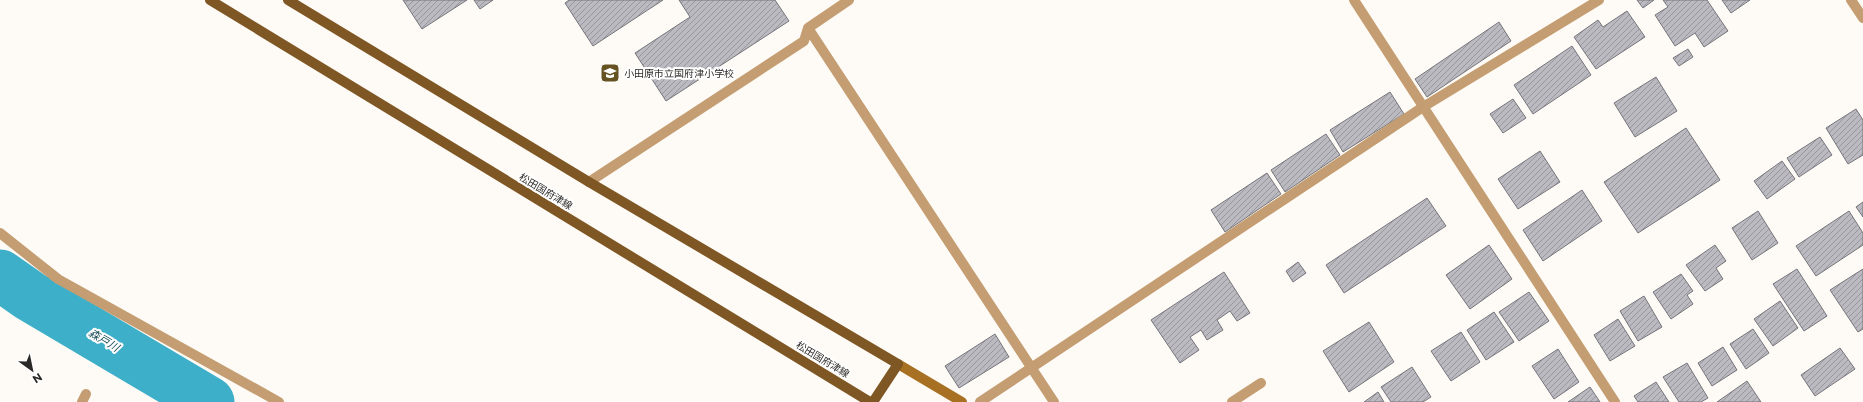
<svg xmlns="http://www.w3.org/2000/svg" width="1863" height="402" font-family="Montserrat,'Noto Sans JP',sans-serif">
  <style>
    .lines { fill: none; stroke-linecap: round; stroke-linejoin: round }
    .river { stroke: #3eafc9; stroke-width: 51 }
    .building { fill: url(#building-hatch); stroke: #75757b }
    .service { stroke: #c49e72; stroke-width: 10 }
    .minor { stroke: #c49e72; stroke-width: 10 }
    .secondary { stroke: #a77023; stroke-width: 10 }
    .primary { stroke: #7e5724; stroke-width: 10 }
    .labels { text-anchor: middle; stroke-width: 4; stroke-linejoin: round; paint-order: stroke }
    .poi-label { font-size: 10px; fill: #2b2927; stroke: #fff; text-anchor: start }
    .street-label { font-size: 10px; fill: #2b2927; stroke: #fff }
    .water-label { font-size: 11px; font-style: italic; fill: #20505b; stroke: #fff }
  </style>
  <defs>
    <pattern id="building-hatch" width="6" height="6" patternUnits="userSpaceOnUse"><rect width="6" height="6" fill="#bbbac1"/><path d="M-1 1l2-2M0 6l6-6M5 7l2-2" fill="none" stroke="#98979d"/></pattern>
  </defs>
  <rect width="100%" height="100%" fill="#fefbf6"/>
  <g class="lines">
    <!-- river -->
    <path class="river" d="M0 275 30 296 209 402"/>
  </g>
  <!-- building -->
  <path class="building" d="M403 0H467L422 29Z
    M474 0H493L480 9Z
    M569 0H663L593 46 565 3Z
    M679 0H775L789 21 666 101 635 53 690 17Z
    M1637 0H1654L1643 8Z
    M1663 0H1707L1728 31 1704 47 1695 33 1675 46 1655 15 1668 7Z
    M1722 0H1750L1731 13Z
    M1627 11 1645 37 1596 69 1574 37 1598 20 1603 27Z
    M1499 22 1511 41 1427 97 1415 79Z
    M1572 46 1591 75 1533 114 1514 85Z
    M1688 49 1693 57 1679 66 1673 58Z
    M1656 77 1677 111 1635 137 1614 103Z
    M1390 92 1404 114 1343 152 1330 130Z
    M1513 99 1526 118 1503 133 1490 114Z
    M1856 109 1863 120V155L1848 164 1826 128Z
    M1686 128 1720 180 1638 233 1604 182Z
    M1326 134 1340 155 1285 192 1271 170Z
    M1820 137 1832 155 1799 177 1787 158Z
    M1540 151 1560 182 1518 209 1498 179Z
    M1782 161 1795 179 1767 199 1754 181Z
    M1267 173 1281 194 1225 232 1211 210Z
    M1582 190 1602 221 1543 261 1523 230Z
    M1427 198 1446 226 1344 293 1326 265Z
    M1863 202V217L1856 207Z
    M1758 211 1778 243 1752 260 1732 228Z
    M1849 211 1863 233V245L1816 276 1796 246Z
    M1489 245 1512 279 1470 309 1446 275Z
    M1715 245 1726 261 1716 268 1723 279 1705 291 1686 265Z
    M1298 262 1306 273 1293 282 1286 271Z
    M1797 269 1827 316 1804 331 1773 284Z
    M1863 269V329L1858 332 1830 290Z
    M1224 272 1250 313 1237 321 1230 311 1217 320 1223 330 1207 340 1201 330 1190 337 1199 350 1180 363 1151 320Z
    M1681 274 1693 291 1687 295 1693 304 1671 319 1653 292Z
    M1529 292 1549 321 1519 341 1499 312Z
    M1644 296 1662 327 1638 341 1620 311Z
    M1780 301 1798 328 1773 346 1754 319Z
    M1494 312 1514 342 1486 360 1467 330Z
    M1618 319 1635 346 1610 361 1594 335Z
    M1369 322 1394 362 1349 392 1323 351Z
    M1753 329 1769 353 1746 369 1730 344Z
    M1461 332 1480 362 1451 381 1431 351Z
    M995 334 1009 357 959 388 945 366Z
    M1723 347 1737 370 1712 386 1698 363Z
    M1840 348 1855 369 1815 396 1801 375Z
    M1558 349 1579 382 1554 399 1532 366Z
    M1687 363 1708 398 1701 402H1679L1663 377Z
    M1412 367 1431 397 1423 402H1391L1381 387Z
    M1747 381 1761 402H1717Z
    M1656 382 1669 402H1638L1634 396Z
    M1590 387 1600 402H1568Z
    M1378 392 1384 402H1364Z"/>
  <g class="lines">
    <!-- service -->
    <path class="service" d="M808 28 1054 402
      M589 182 804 41 808 28 849 0
      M980 402 1423 107 1599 0"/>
    <!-- minor -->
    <path class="minor" d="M1354 0 1615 402
      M1851 0 1863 18
      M0 233 58 279 279 402
      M82 402 86 394
      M1232 402 1261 383"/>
    <!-- secondary -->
    <path class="secondary" d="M898 364 962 402"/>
    <!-- primary -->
    <path class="primary" d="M210 0 870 402
      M288 0 589 182 898 364 873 402"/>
  </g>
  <!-- icons -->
  <defs>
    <symbol id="school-square" viewBox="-11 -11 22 22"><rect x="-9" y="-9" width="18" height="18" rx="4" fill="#665321" stroke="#fff"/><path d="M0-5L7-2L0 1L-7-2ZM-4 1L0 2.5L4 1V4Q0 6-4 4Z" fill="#fff"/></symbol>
  </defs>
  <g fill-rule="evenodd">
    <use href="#school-square" x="599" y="62" width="22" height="22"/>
  </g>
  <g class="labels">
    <!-- poi labels -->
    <g class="poi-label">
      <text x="624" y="77">小田原市立国府津小学校</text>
    </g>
    <!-- street labels -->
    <g class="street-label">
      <text transform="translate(546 191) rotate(31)" y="4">松田国府津線</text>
      <text transform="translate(823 359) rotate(31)" y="4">松田国府津線</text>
    </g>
    <!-- water labels -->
    <g class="water-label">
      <text transform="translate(104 340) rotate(31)" y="4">森戸川</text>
    </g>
  </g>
  <!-- north arrow -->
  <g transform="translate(32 370) rotate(147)" stroke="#ffffff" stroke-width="3" paint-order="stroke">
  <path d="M0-3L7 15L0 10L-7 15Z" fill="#2b2927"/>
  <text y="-6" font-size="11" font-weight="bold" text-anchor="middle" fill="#2b2927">N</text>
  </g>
</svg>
